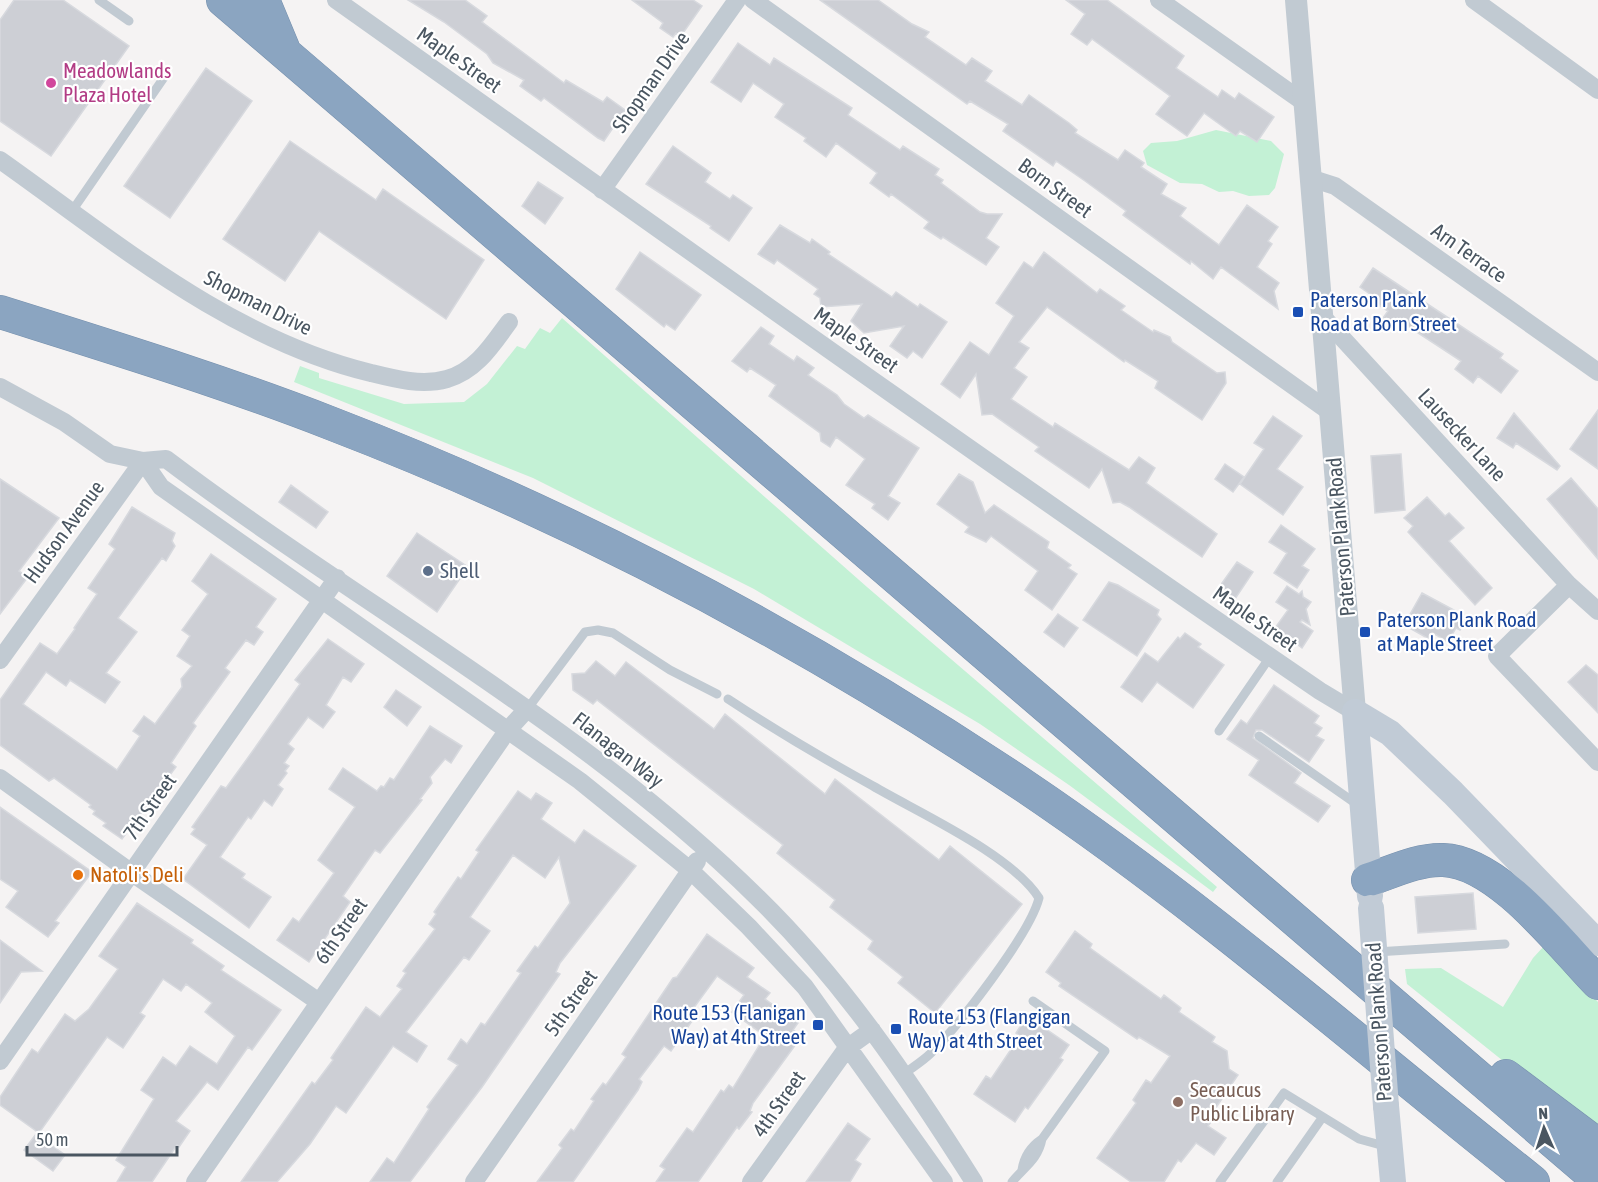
<svg xmlns="http://www.w3.org/2000/svg" width="1598" height="1182" font-family="'Asap Condensed',sans-serif">
  <style>
    .green { fill: #c3f1d5 }
    .building { fill: #cdcfd5; stroke: #d7d9de; stroke-width: 1.5 }
    .lines { fill: none; stroke-linecap: round; stroke-linejoin: round }
    .motorway-casing { stroke: #7690ad; stroke-width: 34 }
    .service { stroke: #c1cad2; stroke-width: 9 }
    .minor { stroke: #c1cad2; stroke-width: 18 }
    .tertiary { stroke: #c1cad2; stroke-width: 22 }
    .secondary { stroke: #c1cbd6; stroke-width: 26 }
    .motorway { stroke: #8ba5c1; stroke-width: 33 }
    .secondary-bridge { stroke: #c1cbd6; stroke-width: 26 }
    .hotel-dot { fill: #d1479c; stroke: #fff; stroke-width: 2 }
    .transit-dot { fill: #1a4fb4; stroke: #fff; stroke-width: 2 }
    .service-dot { fill: #5c6f8a; stroke: #fff; stroke-width: 2 }
    .food-dot { fill: #e8710a; stroke: #fff; stroke-width: 2 }
    .education-dot { fill: #8d6e63; stroke: #fff; stroke-width: 2 }
    .labels { text-anchor: middle; stroke-width: 4.5; stroke-linejoin: round; paint-order: stroke }
    .street-label { font-size: 21px; fill: #4a5661; stroke: #fff }
    .hotel-label { font-size: 21px; fill: #b23c85; stroke: #fff; text-anchor: start }
    .transit-label { font-size: 21px; fill: #164399; stroke: #fff; text-anchor: start }
    .service-label { font-size: 21px; fill: #4e5e75; stroke: #fff; text-anchor: start }
    .food-label { font-size: 21px; fill: #c56008; stroke: #fff; text-anchor: start }
    .education-label { font-size: 21px; fill: #785e54; stroke: #fff; text-anchor: start }
  </style>
  <rect width="100%" height="100%" fill="#f5f3f3"/>
  <!-- green -->
  <path class="green" d="M1216 130 1271 141 1284 154 1275 188 1269 195 1249 196 1233 191 1219 192 1202 184 1180 183 1147 165 1143 151 1151 143 1177 141Z
    M562 318 867 587 1217 887 1213 892 1069 785 980 724 754 589 533 478 294 382 300 366 319 373V378L404 404 464 402 487 384 517 346 525 349 540 328 550 333Z
    M1544 946 1598 1002V1137L1407 984 1405 969 1441 968 1503 1007 1533 958Z"/>
  <!-- building -->
  <path class="building" d="M14 0H63L129 46 51 156 0 121V20Z
    M408 0H465L487 16 482 22 564 83 566 80 603 102 607 97 625 110 604 141 598 138 544 98 541 101 520 86 524 80 493 63 487 54 444 22Z
    M632 0H693L702 6 681 36 676 33 673 37 660 28 663 23Z
    M820 0H878L912 24 929 32 925 37 966 65 972 58 992 71 985 81 1022 105 1029 95 1069 123 1077 130 1075 133 1118 160 1125 150 1144 163 1141 167 1167 184 1161 194 1186 208 1180 216 1219 245 1247 205 1278 227 1268 241 1272 244 1257 267 1279 283 1274 291 1278 309 1221 267 1213 279 1191 261 1190 264 1123 215 1126 211 1085 181 1056 161 1053 166 1003 131 1008 124 970 101 967 104Z
    M1066 0H1107L1184 56 1176 68 1218 97 1222 90 1235 99 1239 93 1274 117 1257 142 1240 131 1236 136 1204 113 1187 136 1156 114 1170 96 1092 39 1087 45 1071 34 1085 14Z
    M738 43 770 65 774 58 852 108 848 115 900 150 903 146 939 169 935 175 943 180 941 183 980 212 987 214H1002L986 238 999 247 986 265 943 237 941 239 924 228 929 222 891 194 889 197 870 183 877 173 836 143 826 157 804 141 806 138 775 117 784 104 753 83 741 102 711 82Z
    M206 68 252 101 170 218 124 186Z
    M290 141 376 200 383 189 484 260 446 319 319 231 285 281 223 239Z
    M673 146 711 173 705 182 730 199 733 195 752 208 729 241 710 228 711 226 646 184Z
    M538 182 563 198 545 224 522 206Z
    M780 225 810 243 812 239 830 252 828 254 892 297 896 292 918 307 920 304 947 322 922 358 913 351 907 358 890 346 904 326 864 333 851 321 862 304 821 307 820 298 814 294 818 289 777 260 774 264 758 254Z
    M640 252 701 295 675 330 666 324 664 327 616 289Z
    M1044 252 1097 293 1100 289 1125 306 1121 310 1153 332 1154 330 1170 337 1172 342 1217 373 1225 372 1226 383 1202 420 1155 388 1158 381 1125 360 1124 362 1047 307 1019 342 1029 348 1014 368 1027 377 1011 399 1053 427 1055 423 1129 470 1139 457 1155 468 1146 483 1217 534 1202 557 1129 507 1120 502 1113 503 1102 469 1089 488 1035 451 1039 447 992 414 982 415 976 374 960 398 941 384 970 342 989 355 1014 316 996 303 1024 262 1033 268Z
    M1373 268 1503 354 1500 358 1518 371 1501 393 1478 376 1473 383 1455 369 1461 361 1400 321 1396 326 1383 318 1388 311 1371 300 1374 297 1360 287Z
    M761 327 774 336 769 344 794 361 797 356 814 368 808 375 837 395 844 404 864 418 868 415 919 448 888 496 900 503 888 520 872 508 875 504 846 485 865 459 836 437 830 447 821 441 820 433 769 396 776 385 750 368 747 372 732 361Z
    M1598 410V469L1570 449Z
    M1514 413 1560 466 1557 470 1516 443 1513 448 1497 438Z
    M1273 416 1302 436 1277 469 1303 487 1283 515 1240 484 1264 449 1254 443Z
    M1401 454 1405 510 1375 513 1371 456Z
    M1225 464 1244 477 1233 492 1215 479Z
    M959 474 973 482 985 513 994 505 1049 542 1047 548 1071 565 1068 568 1077 574 1052 610 1025 590 1038 571 991 536 986 542 965 532 969 527 937 504Z
    M1571 478 1598 509V559L1547 499Z
    M0 479 59 518 19 571 28 577 0 614Z
    M291 485 328 512 316 528 279 502Z
    M1427 497 1445 516 1449 513 1464 528 1449 541 1492 588 1475 605 1408 532 1413 526 1404 518Z
    M132 507 175 533 172 541 175 546 166 561 162 558 118 618 137 632 106 673 120 682 105 703 70 680 66 686 46 672 23 704 117 770 140 736 133 731 144 716 155 724 182 687 181 679 192 666 177 656 190 636 182 630 208 594 192 581 211 554 276 599 256 627 263 632 254 645 246 640 225 668 230 672 193 723 196 726 171 763 176 767 122 839 103 826 106 823 93 814 95 811 89 807 91 805 54 778 49 781 0 745V700L40 643 57 654 75 629 74 628 97 594 88 588 115 549 109 544Z
    M1281 525 1315 549 1302 566 1309 570 1297 588 1274 573 1287 553 1269 542Z
    M417 533 468 567 437 612 387 576Z
    M1237 562 1253 572 1233 602 1217 590Z
    M1109 582 1118 585 1159 610 1157 615 1161 619 1137 656 1083 620Z
    M1287 586 1299 594 1302 591 1303 597 1311 602 1306 609 1310 625 1302 620 1300 622 1313 631 1302 648 1275 628 1288 610 1276 602Z
    M1422 593 1467 617 1460 630 1456 628 1448 642 1433 633 1429 639 1404 625Z
    M1058 614 1078 628 1064 647 1044 632Z
    M1185 633 1201 644 1198 647 1224 665 1193 708 1157 682 1142 702 1121 687 1145 653 1158 662 1178 637 1180 639Z
    M328 639 364 664 351 682 343 677 326 705 335 712 323 728 308 717 288 744 294 749 284 763 289 766 285 771 287 773 278 785 283 789 272 806 264 800 251 819 248 817 220 857 245 874 242 878 271 897 249 928 183 879 207 845 191 834 195 829 192 827 221 786 226 788 252 752 300 684 295 680Z
    M596 661 615 676 626 662 714 729 725 714 825 794 835 779 939 860 950 846 1022 904 935 1013 898 983 903 977 868 949 873 941 830 907 835 900 777 853 783 845 597 700 593 704 573 690 572 674 585 673Z
    M1586 665 1598 675V713L1568 682Z
    M1274 685 1319 716 1314 723 1322 728 1316 736 1324 740 1309 762 1262 730H1256L1253 738 1301 773 1294 783 1330 806 1318 822 1249 775 1259 760 1227 739 1241 720 1247 724Z
    M396 690 421 707 407 726 384 707Z
    M430 726 462 746 451 763 445 759 430 777 432 783 420 799 422 800 380 853 375 850 343 896 350 902 309 962 277 940 293 918 299 922 334 873 318 860 355 807 329 789 343 768 377 791 381 786 384 787 390 778 394 780Z
    M518 791 531 800 536 793 552 803 541 819 575 843 584 830 636 866 560 963 556 972 560 974 482 1087 410 1182H370L387 1158 394 1163 429 1109 427 1107 458 1065 448 1059 461 1039 467 1044 481 1023 485 1025 521 973 517 971 535 946 538 948 570 903 559 857 545 878 513 855 470 917 490 931 469 960 464 957 406 1032 427 1046 417 1062 393 1046 346 1113 336 1106 310 1144 277 1182H241L312 1082 315 1084 333 1060 331 1058 366 1007 380 1017 402 989 397 986 406 973 403 971 435 929 429 924 436 914 434 912 458 877 461 879 479 852 476 850Z
    M0 807 92 872 55 921 59 923 48 937 6 907 18 891 0 879Z
    M1473 893 1476 929 1418 933 1415 897Z
    M137 903 193 940 191 943 224 966 221 970 281 1010 252 1050 248 1047 218 1090 207 1082 176 1121 190 1131 179 1147 177 1145 152 1182H117L126 1167 116 1160 154 1099 141 1090 163 1057 176 1066 190 1046 217 1064 235 1036 205 1012 212 1003 186 984 181 991 163 979 140 1013 145 1016 123 1048 107 1037 39 1133 0 1105V1097L32 1049 38 1053 65 1014 75 1021 89 1009 118 969 99 956Z
    M1075 931 1092 944 1090 948 1161 999 1164 995 1181 1008 1179 1012 1215 1037 1212 1042 1227 1051 1229 1069 1238 1075 1215 1109 1219 1111 1208 1126 1226 1138 1214 1155 1196 1143 1181 1162 1178 1160 1164 1182H1131L1097 1158 1136 1103 1133 1100 1146 1080 1151 1083 1170 1056 1139 1037 1137 1039 1059 986 1061 983 1046 972Z
    M707 934 754 968 747 977 770 993 765 999 798 1023 793 1030 801 1035 796 1044 753 1103 750 1111 752 1112 739 1129 737 1127 698 1182H656L665 1169 660 1166 687 1128 693 1132 721 1090 724 1092 729 1085 733 1088 765 1036 732 1012 744 995 717 976 690 1013 695 1017 671 1051 664 1046 639 1079 642 1082 638 1090 573 1182H537L562 1148 559 1145 571 1129 574 1131 594 1101 591 1099 603 1083 606 1085 626 1057 622 1054 673 978 677 977Z
    M0 940 42 971 21 972 0 1003Z
    M1027 1016 1069 1045 1060 1058 1063 1060 1028 1109 1025 1107 1015 1122 974 1094 986 1076 991 1079 1020 1036 1016 1033Z
    M848 1123 870 1139 855 1160 861 1164 850 1182H806Z
    M36 1134 65 1155 53 1171 24 1150Z"/>
  <g class="lines">
    <defs>
      <path id="motorway" d="M223 0 1598 1180
        M263 0 283 48
        M0 312C111 347 222 381 330 423 575 517 808 641 1026 787 1204 907 1365 1049 1533 1182
        M1368 880C1392 872 1418 859 1443 860 1499 862 1561 945 1598 983
        M1506 1076 1598 1145"/>
    </defs>
    <!-- motorway casing -->
    <use href="#motorway" class="motorway-casing"/>
    <!-- service -->
    <path class="service" d="M99 0 129 21
      M72 211 165 76
      M728 699C775 730 824 759 873 786 919 813 1011 854 1039 898 1030 934 959 1025 931 1053 923 1061 913 1067 905 1073
      M528 708 585 632 598 630 613 633 670 670 717 694
      M1219 731 1270 657
      M1259 736 1358 805
      M1376 952 1505 944
      M1033 1001 1105 1051 1042 1139
      M1012 1182C1024 1167 1038 1160 1042 1139 1030 1147 1024 1156 1022 1170
      M1220 1182 1284 1093 1359 1139 1388 1147
      M1277 1182 1322 1118"/>
    <!-- minor -->
    <path class="minor" d="M336 0C663 232 989 465 1320 691L1355 712
      M753 0 1330 412
      M1159 0 1302 101
      M1474 0 1598 90
      M0 160C116 242 230 339 371 373 395 379 422 386 447 379 476 371 492 345 509 322
      M1310 178 1335 186 1598 372
      M602 190 737 0
      M1322 316 1569 585 1598 611
      M0 387 64 422 110 454 143 461 166 459C362 607 582 724 758 898 844 982 910 1081 974 1182
      M143 461 161 487 580 781 690 870 749 927 805 987 944 1182
      M1569 585 1497 656 1598 762
      M0 660 143 461
      M0 778 132 873 319 1002
      M0 1061 337 578
      M195 1182 507 731 528 708
      M474 1182 697 861
      M751 1182 847 1048 872 1030"/>
    <!-- tertiary -->
    <path class="tertiary" d="M1296 0 1355 712"/>
    <!-- secondary -->
    <path class="secondary" d="M1355 712 1390 733 1453 793 1598 943
      M1355 712 1370 896
      M1386 1106 1393 1182"/>
    <!-- motorway -->
    <use href="#motorway" class="motorway"/>
    <!-- secondary-bridge -->
    <path class="secondary-bridge" d="M1371 908 1386 1106"/>
  </g>
  <!-- markers -->
  <circle class="hotel-dot" cx="51" cy="83" r="6"/>
  <g class="transit-dot">
    <rect x="1292" y="306" width="12" height="12" rx="3"/>
    <rect x="1359" y="626" width="12" height="12" rx="3"/>
    <rect x="812" y="1019" width="12" height="12" rx="3"/>
    <rect x="890" y="1023" width="12" height="12" rx="3"/>
  </g>
  <circle class="service-dot" cx="428" cy="571" r="6"/>
  <circle class="food-dot" cx="78" cy="875" r="6"/>
  <circle class="education-dot" cx="1178" cy="1102" r="6"/>
  <g class="labels">
    <!-- street labels -->
    <g class="street-label">
      <text transform="translate(459 60) rotate(35)" y="7">Maple Street</text>
      <text transform="translate(651 82) rotate(-55)" y="7">Shopman Drive</text>
      <text transform="translate(1055 188) rotate(36)" y="7">Born Street</text>
      <text transform="translate(1469 253) rotate(35)" y="7">Arn Terrace</text>
      <text transform="translate(258 303) rotate(27)" y="7">Shopman Drive</text>
      <text transform="translate(856 340) rotate(35)" y="7">Maple Street</text>
      <text transform="translate(1462 435) rotate(47)" y="7">Lausecker Lane</text>
      <text transform="translate(64 532) rotate(-54)" y="7">Hudson Avenue</text>
      <text transform="translate(1341 537) rotate(-95)" y="7">Paterson Plank Road</text>
      <text transform="translate(1255 619) rotate(35)" y="7">Maple Street</text>
      <text transform="translate(618 750) rotate(38)" y="7">Flanagan Way</text>
      <text transform="translate(150 807) rotate(-55)" y="7">7th Street</text>
      <text transform="translate(341 931) rotate(-55)" y="7">6th Street</text>
      <text transform="translate(571 1003) rotate(-55)" y="7">5th Street</text>
      <text transform="translate(1379 1022) rotate(-94)" y="7">Paterson Plank Road</text>
      <text transform="translate(779 1104) rotate(-55)" y="7">4th Street</text>
    </g>
    <!-- hotel labels -->
    <g class="hotel-label">
      <text x="63" y="78">Meadowlands<tspan x="63" dy="24">Plaza Hotel</tspan></text>
    </g>
    <!-- transit labels -->
    <g class="transit-label">
      <text x="1310" y="307">Paterson Plank<tspan x="1310" dy="24">Road at Born Street</tspan></text>
      <text x="1377" y="627">Paterson Plank Road<tspan x="1377" dy="24">at Maple Street</tspan></text>
      <text x="806" y="1020" text-anchor="end">Route 153 (Flanigan<tspan x="806" dy="24">Way) at 4th Street</tspan></text>
      <text x="908" y="1024">Route 153 (Flangigan<tspan x="908" dy="24">Way) at 4th Street</tspan></text>
    </g>
    <!-- service labels -->
    <g class="service-label">
      <text x="440" y="578">Shell</text>
    </g>
    <!-- food labels -->
    <g class="food-label">
      <text x="90" y="882">Natoli's Deli</text>
    </g>
    <!-- education labels -->
    <g class="education-label">
      <text x="1190" y="1097">Secaucus<tspan x="1190" dy="24">Public Library</tspan></text>
    </g>
  </g>
  <!-- north arrow -->
  <g transform="translate(1544 1128) rotate(357)" stroke="#ffffff" stroke-width="4.5" paint-order="stroke">
  <path d="M0-4.5L10 22L0 15L-10 22Z" fill="#4a5661"/>
  <text y="-9" font-size="16" font-weight="bold" text-anchor="middle" fill="#4a5661">N</text>
  </g>
  <!-- scale -->
  <path d="M27 1146v9h150v-9" fill="none" stroke="#4a5661" stroke-width="3"/>
  <text x="36" y="1146" font-size="18" fill="#4a5661" stroke="#ffffff" stroke-width="4.5" paint-order="stroke">50 m</text>
</svg>
